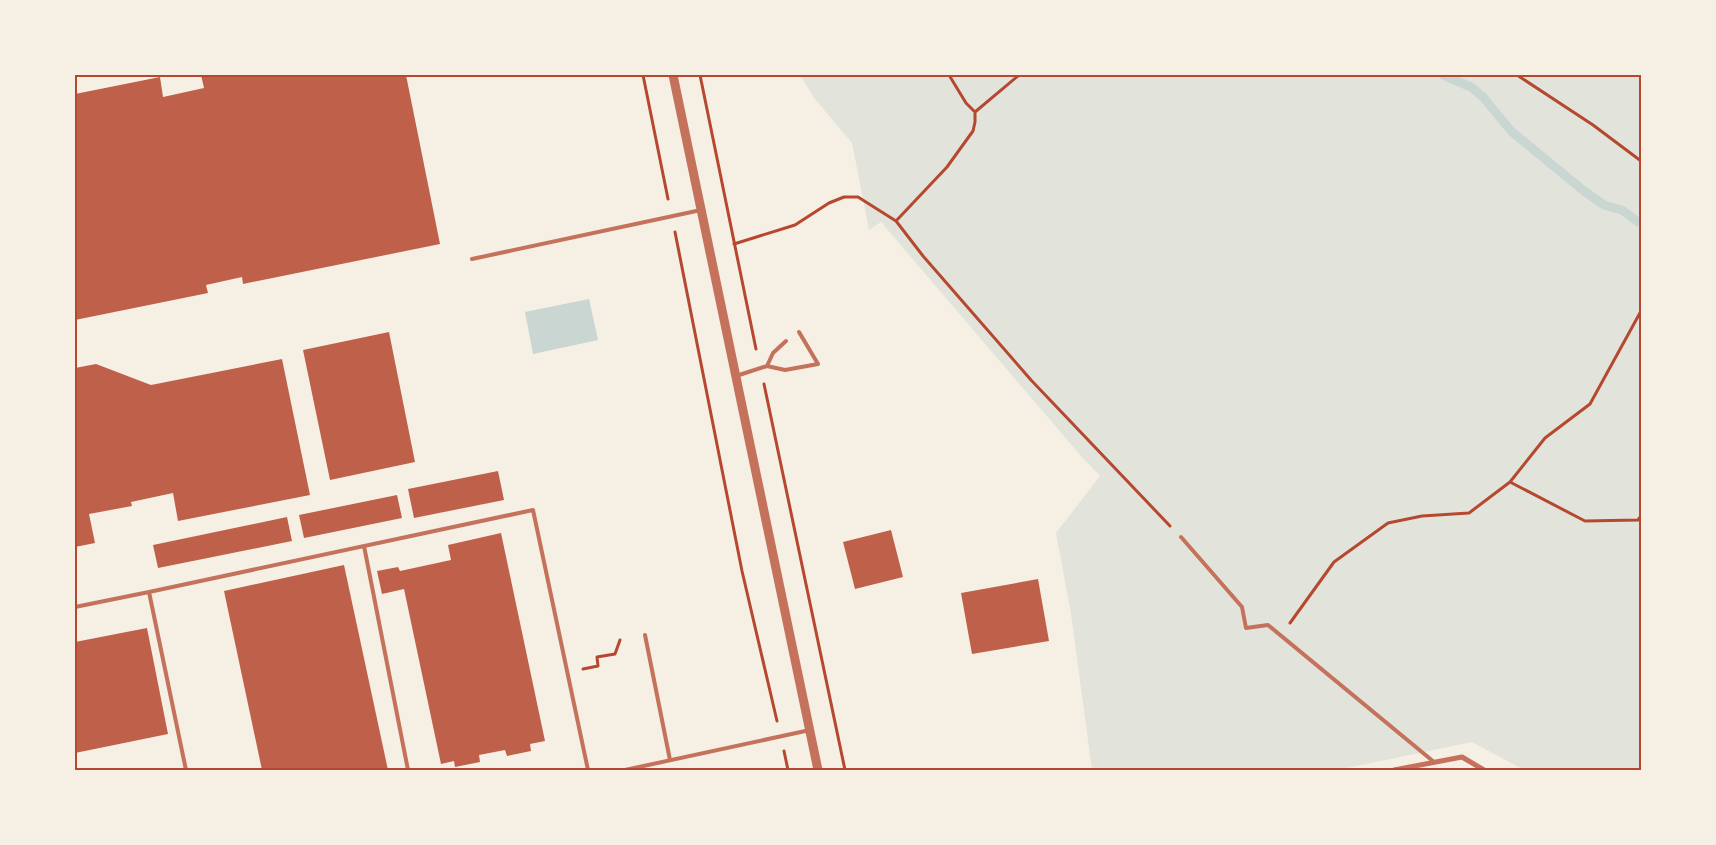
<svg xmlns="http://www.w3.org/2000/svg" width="1716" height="845" font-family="Commissioner,sans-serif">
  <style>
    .green { fill: #e2e4dc }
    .water { fill: #c9d6d2 }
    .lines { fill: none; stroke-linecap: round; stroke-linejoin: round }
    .stream { stroke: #c9d6d2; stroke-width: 9 }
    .building { fill: #bf614a }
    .path { stroke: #b5482f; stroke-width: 3 }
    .service { stroke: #c5725c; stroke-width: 4 }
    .minor { stroke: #c5725c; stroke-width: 5 }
    .tertiary { stroke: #c5725c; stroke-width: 9 }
    .neatline { fill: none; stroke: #b5482f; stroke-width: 2 }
  </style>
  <rect width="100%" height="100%" fill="#f6efe4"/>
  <!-- green -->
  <path class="green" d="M800 75H1641V770H1524L1472 742 1338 770H1092L1071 614 1056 533 1100 476 1080 455 881 222 869 230 852 143 814 98Z"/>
  <!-- water -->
  <path class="water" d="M589 299 598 340 533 354 525 312Z"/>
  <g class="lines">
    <!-- stream -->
    <path class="stream" d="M1443 75 1471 87 1483 97 1511 131 1584 191 1604 205 1622 210 1638 222"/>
  </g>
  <!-- building -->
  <path class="building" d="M201 75H406L440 244 243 284 242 277 206 285 208 293 75 320V94L160 77 163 97 204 88Z
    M389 332 415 462 330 480 303 350Z
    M282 359 310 495 178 521 173 493 131 502 132 506 89 514 95 543 75 547V368L96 364 151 385Z
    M498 471 504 500 414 518 408 489Z
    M397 495 402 518 304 538 299 515Z
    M287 517 292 541 158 568 153 545Z
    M891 530 903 577 855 589 843 542Z
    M501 533 545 741 530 744 531 751 507 756 505 750 479 755 480 762 455 767 454 761 441 764 404 589 382 594 377 571 398 567 400 571 451 560 448 545Z
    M344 565 388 770H262L224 591Z
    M1038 579 1049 641 972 654 961 593Z
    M147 628 168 734 75 753V642Z"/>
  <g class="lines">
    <!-- path -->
    <path class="path" d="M643 75 668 199
      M700 75 756 349
      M1517 75 1593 125 1641 161
      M975 112 1019 75
      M896 221 947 167 973 131 975 122V112L966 103 949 75
      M675 232 742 571 777 721
      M734 244 795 225 829 203 844 197H858L896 221 923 256 1031 380 1170 526
      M764 384 845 770
      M1510 482 1585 521 1638 520 1641 516
      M1290 623 1334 562 1388 523 1422 516 1469 513 1510 482 1545 438 1590 404 1641 311
      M583 669 598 666 597 657 615 654 620 640
      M784 751 788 770"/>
    <!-- service -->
    <path class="service" d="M472 259 701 210
      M786 341 773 353 767 366 785 370 818 364 799 332
      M736 376 767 366
      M1181 537 1242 607 1246 628 1268 625 1434 762
      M364 546 408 770
      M149 592 533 510 588 770
      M75 607 149 592 186 770
      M645 635 670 760
      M625 770 810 730"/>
    <!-- minor -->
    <path class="minor" d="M1394 770 1462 757 1484 770"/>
    <!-- tertiary -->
    <path class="tertiary" d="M673 75 818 770"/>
  </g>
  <!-- border -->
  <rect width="1716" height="845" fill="none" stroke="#f6efe4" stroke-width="152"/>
  <rect x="76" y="76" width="1564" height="693" class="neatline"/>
</svg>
